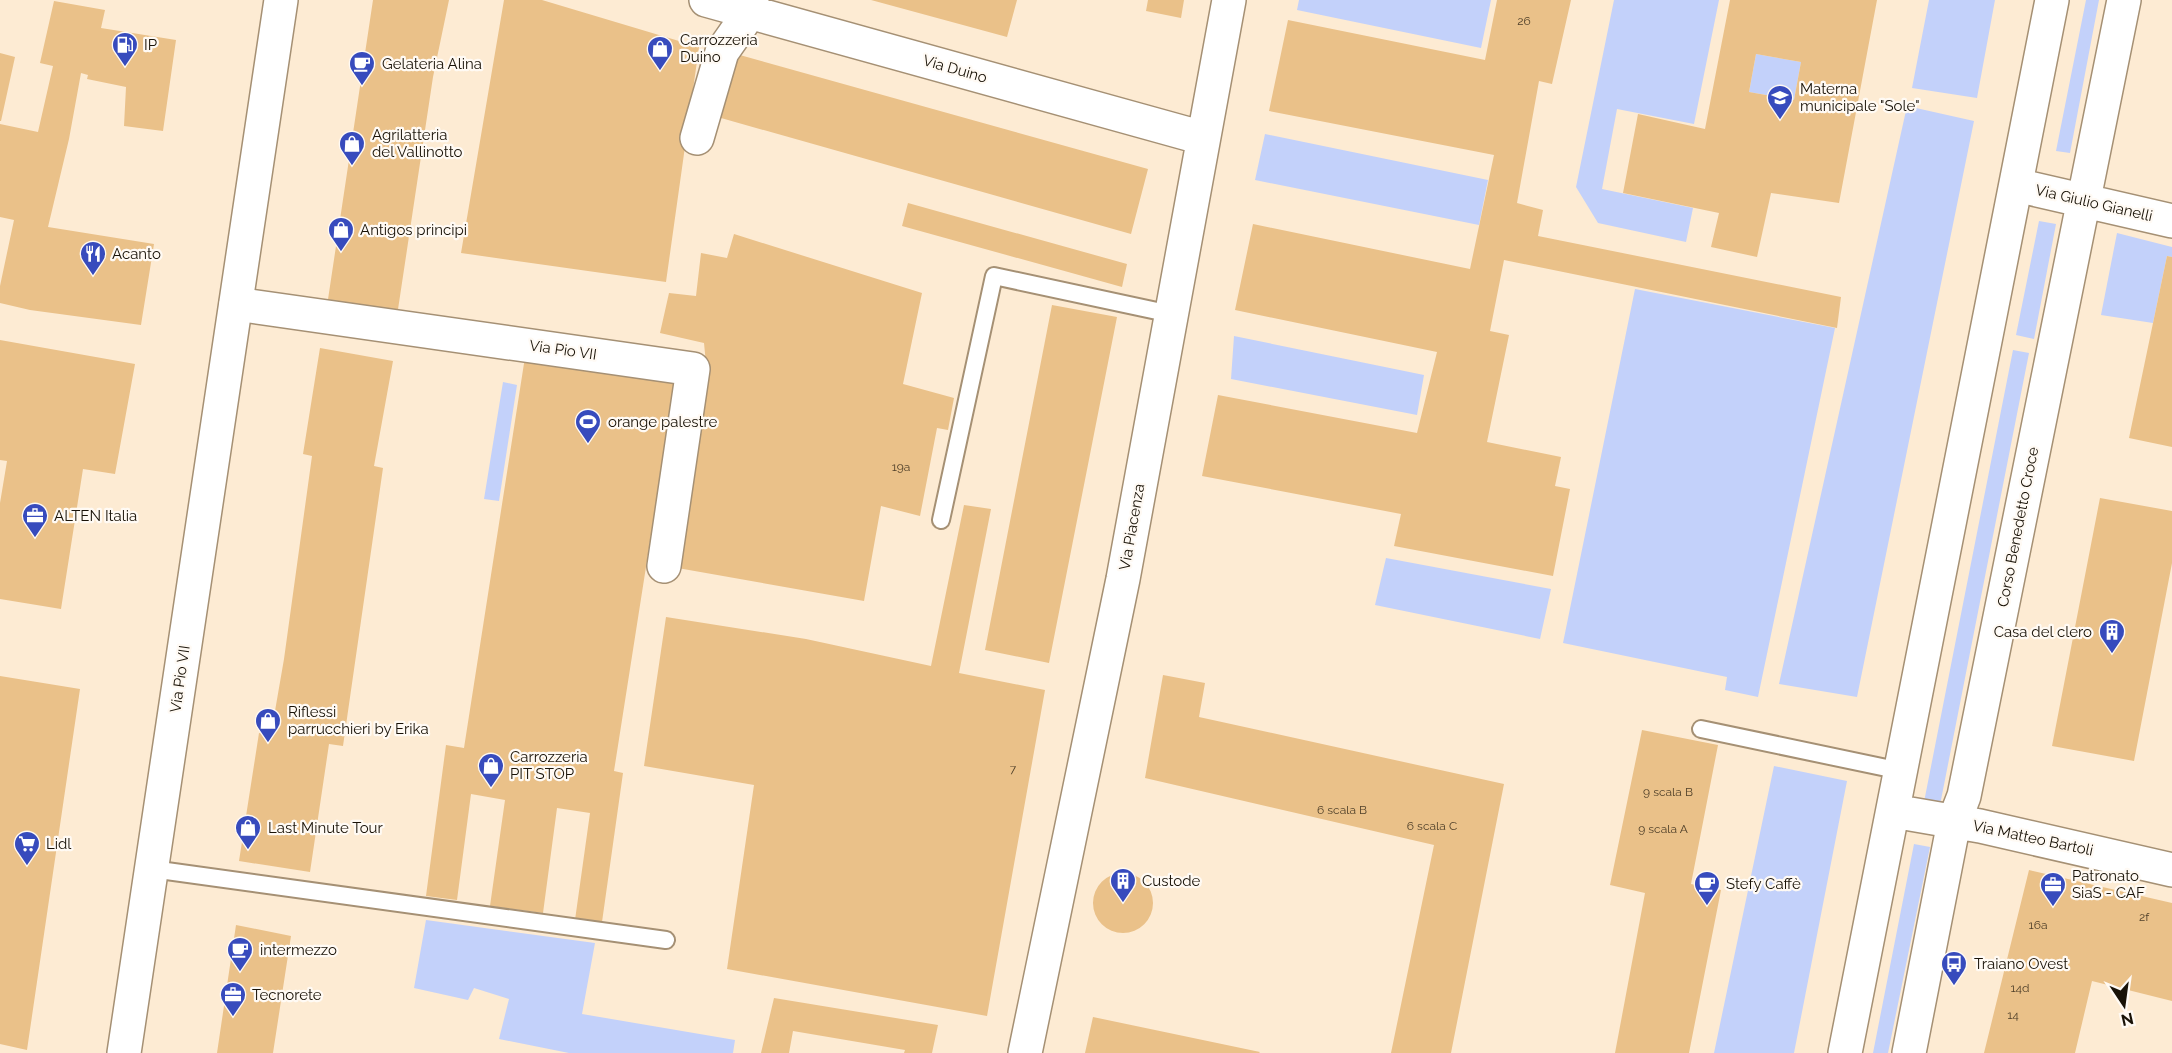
<svg xmlns="http://www.w3.org/2000/svg" width="2172" height="1053" font-family="Raleway,sans-serif">
  <style>
    .green { fill: #c3d1fa }
    .building { fill: #eac189; fill-rule: evenodd }
    .lines { fill: none; stroke-linecap: round; stroke-linejoin: round }
    .service-casing { stroke: #a59074; stroke-width: 20 }
    .minor-casing { stroke: #a59074; stroke-width: 36 }
    .tertiary-casing { stroke: #a59074; stroke-width: 36 }
    .service { stroke: #fff; stroke-width: 16 }
    .minor { stroke: #fff; stroke-width: 33 }
    .tertiary { stroke: #fff; stroke-width: 33 }
    .labels { text-anchor: middle; stroke-width: 4.5; stroke-linejoin: round; paint-order: stroke }
    .number-label { font-size: 12px; fill: #4d3e28 }
    .poi-label { font-size: 15px; fill: #191207; stroke: #fffaf4; text-anchor: start }
    .street-label { font-size: 15px; fill: #191207; stroke: #fffaf4 }
  </style>
  <rect width="100%" height="100%" fill="#fdebd3"/>
  <!-- green -->
  <path class="green" d="M1299 0H1491L1481 48 1297 10Z
    M1614 0H1719L1694 124 1617 109 1602 189 1693 208 1686 242 1598 223 1576 187Z
    M1929 0H1995L1977 98 1912 88Z
    M2086 0H2099L2070 153 2056 151Z
    M1756 54 1801 62 1794 100 1749 92Z
    M1907 106 1974 121 1857 697 1779 684Z
    M1265 134 1488 180 1479 225 1255 180Z
    M2039 221 2056 224 2034 339 2016 335Z
    M2117 233 2172 247V257L2167 256 2153 323 2101 315Z
    M1635 289 1835 328 1758 697 1725 690 1727 677 1563 643Z
    M1234 336 1424 375 1417 415 1231 379Z
    M2013 350 2029 353 1940 805 1924 802Z
    M503 382 517 385 499 501 484 499Z
    M1386 558 1551 589 1540 639 1375 605Z
    M1774 766 1847 781 1794 1053H1714Z
    M1914 844 1930 847 1888 1053H1873Z
    M426 920 595 943 582 1014 735 1040 733 1053H569L499 1039 509 999 474 988 468 1000 414 988Z"/>
  <!-- building -->
  <path class="building" d="M373 0H449L433 77 397 316 327 306Z
    M504 0H542L699 47 666 282 461 253Z
    M871 0H1017L1007 37Z
    M1148 0H1184L1181 18 1146 11Z
    M1497 0H1571L1552 84 1539 81 1517 203 1543 210 1538 236 1841 297 1837 328 1504 260 1490 331 1509 335 1487 442 1561 457 1555 486 1570 489 1553 576 1394 546 1401 514 1202 476 1218 395 1417 433 1437 352 1235 310 1253 224 1470 269 1494 155 1269 111 1288 20 1485 60Z
    M1730 0H1877L1839 203 1771 193 1757 257 1711 247 1719 213 1623 193 1638 114 1705 129ZM1756 54 1801 62 1794 100 1749 92Z
    M54 1 105 10 101 28 176 40 163 131 124 126 126 87 87 79 88 75 81 73 69 139 48 227 154 244 141 325 30 310 0 303V286L14 220 0 217V124L38 132 53 66 40 63Z
    M729 52 1148 169 1131 234 714 116Z
    M0 53 15 57 1 121H0Z
    M908 203 1127 264 1122 287 902 226Z
    M734 234 922 293 903 384 954 398 948 430 937 428 920 516 881 506 864 601 672 567 707 374 704 343 660 333 669 293 696 296 701 253 727 258Z
    M2167 256 2172 257V447L2129 438Z
    M1052 305 1117 317 1049 663 985 650Z
    M0 340 135 364 115 474 83 469 61 609 0 599V503L7 461 0 460Z
    M320 348 393 361 374 466 383 468 343 746 329 744 310 872 239 861 259 733 271 734 284 659 312 456 303 454Z
    M525 357 678 379 651 535 614 771 623 773 602 922 575 920 590 813 557 808 543 913 490 906 505 800 471 794 457 900 426 896 446 745 464 748Z
    M2100 498 2172 511V563L2134 761 2052 746Z
    M964 505 991 509 959 673 1045 690 987 1016 727 969 754 785 644 766 666 617 806 639 931 666Z
    M1163 675 1205 683 1199 717 1504 784 1451 1053H1391L1434 845 1145 778Z
    M0 676 80 689 27 1050 0 1044Z
    M1642 730 1718 745 1691 884 1721 890 1689 1053H1615L1645 893 1610 885Z
    M2029 870 2172 903V1001L2092 981 2075 1053H1984Z
    M1093 903a30 30 0 1 1 60 0a30 30 0 1 1-60 0Z
    M236 925 291 936 273 1053H217Z
    M774 998 938 1025 932 1053H904L905 1050 793 1031 789 1053H761Z
    M1093 1017 1260 1052 1259 1053H1085Z"/>
  <g class="lines">
    <defs>
      <path id="service" d="M941 520 994 276 1171 314
        M1701 729 1901 771
        M152 869 666 940"/>
      <path id="minor" d="M706 0 1203 138
        M697 138 722 52 750 12 752 0
        M2016 185 2172 221
        M236 304 693 369 664 566
        M1893 811 1980 826 2172 870
        M1025 1053 1123 579 1229 0
        M1845 1053 2052 0
        M1909 1053 1954 822 1964 796 2124 0"/>
      <path id="tertiary" d="M124 1053 281 0"/>
    </defs>
    <!-- service casing -->
    <use href="#service" class="service-casing"/>
    <!-- minor casing -->
    <use href="#minor" class="minor-casing"/>
    <!-- tertiary casing -->
    <use href="#tertiary" class="tertiary-casing"/>
    <!-- service -->
    <use href="#service" class="service"/>
    <!-- minor -->
    <use href="#minor" class="minor"/>
    <!-- tertiary -->
    <use href="#tertiary" class="tertiary"/>
  </g>
  <!-- icons -->
  <defs>
    <symbol id="fuel-pin" viewBox="-11 -11 22 30"><path d="M0 17L-7.5 6A9.5 9.5 0 1 1 7.5 6Z" fill="#374bbd" stroke="#fffaf4"/><path d="M-5.5-6h7V0h2V4h1.3V-2.5L3-4.5l.8-.8L6-3V5H2.5V1h-1V6h-7ZM-4.2-4.7v3.2H.2V-4.7Z" fill="#fff"/></symbol>
    <symbol id="shop-pin" viewBox="-11 -11 22 30"><path d="M0 17L-7.5 6A9.5 9.5 0 1 1 7.5 6Z" fill="#374bbd" stroke="#fffaf4"/><path d="M-5-2.5h2.3a2.7 3.5 0 0 1 5.4 0H5L5.5 6h-11ZM-1.5-2.5h3a1.5 2.3 0 0 0-3 0Z" fill="#fff"/></symbol>
    <symbol id="cafe-pin" viewBox="-11 -11 22 30"><path d="M0 17L-7.5 6A9.5 9.5 0 1 1 7.5 6Z" fill="#374bbd" stroke="#fffaf4"/><path d="M-5.5-4.5H6V0H3Q3 3.5 0 3.5H-2.5Q-5.5 3.5-5.5 0ZM3-3.2v2h1.7v-2ZM-6 4.5H4V6H-6Z" fill="#fff"/></symbol>
    <symbol id="school-pin" viewBox="-11 -11 22 30"><path d="M0 17L-7.5 6A9.5 9.5 0 1 1 7.5 6Z" fill="#374bbd" stroke="#fffaf4"/><path d="M0-5L7-2L0 1L-7-2ZM-4 1L0 2.5L4 1V4Q0 6-4 4Z" fill="#fff"/></symbol>
    <symbol id="restaurant-pin" viewBox="-11 -11 22 30"><path d="M0 17L-7.5 6A9.5 9.5 0 1 1 7.5 6Z" fill="#374bbd" stroke="#fffaf4"/><path d="M-5-6h1v4h1v-4h1v4h1v-4h1v5L-1.5 .5V6h-2V.5L-5-1ZM5-6V6H3V1.5H1.5Q1.5-4 5-6Z" fill="#fff"/></symbol>
    <symbol id="stadium-pin" viewBox="-11 -11 22 30"><path d="M0 17L-7.5 6A9.5 9.5 0 1 1 7.5 6Z" fill="#374bbd" stroke="#fffaf4"/><path d="M0-5a6.5 5 0 1 0 0 10a6.5 5 0 1 0 0-10ZM-3.5-1.8h7v3.6h-7Z" fill="#fff"/></symbol>
    <symbol id="office-pin" viewBox="-11 -11 22 30"><path d="M0 17L-7.5 6A9.5 9.5 0 1 1 7.5 6Z" fill="#374bbd" stroke="#fffaf4"/><path d="M-6-3h4V-5.5h4V-3h4V5H-6ZM-1-4.5V-3h2v-1.5ZM-6 0V1H6V0Z" fill="#fff"/></symbol>
    <symbol id="building-pin" viewBox="-11 -11 22 30"><path d="M0 17L-7.5 6A9.5 9.5 0 1 1 7.5 6Z" fill="#374bbd" stroke="#fffaf4"/><path d="M-4-6H4V6H1V3H-1V6H-4ZM-2.5-4.3h1.7v1.8h-1.7ZM.8-4.3h1.7v1.8H.8ZM-2.5-1h1.7V.8h-1.7ZM.8-1h1.7V.8H.8Z" fill="#fff"/></symbol>
    <symbol id="supermarket-pin" viewBox="-11 -11 22 30"><path d="M0 17L-7.5 6A9.5 9.5 0 1 1 7.5 6Z" fill="#374bbd" stroke="#fffaf4"/><path d="M-6-5.5h2.5l.6 2H6L4.5 2H-2.5L-4.4-4H-6ZM-1.5 3.2a1.3 1.3 0 1 0 .1 0ZM3 3.2a1.3 1.3 0 1 0 .1 0Z" fill="#fff"/></symbol>
    <symbol id="bus-pin" viewBox="-11 -11 22 30"><path d="M0 17L-7.5 6A9.5 9.5 0 1 1 7.5 6Z" fill="#374bbd" stroke="#fffaf4"/><path d="M-5-6H5V4H4V6H2V4H-2V6H-4V4H-5ZM-3.5-4V0h7V-4ZM-3.5 1.2v1.5H-2V1.2ZM2 1.2v1.5H3.5V1.2Z" fill="#fff"/></symbol>
  </defs>
  <g fill-rule="evenodd">
    <use href="#fuel-pin" x="110" y="30" width="30" height="40"/>
    <use href="#shop-pin" x="645" y="34" width="30" height="40"/>
    <use href="#cafe-pin" x="347" y="49" width="30" height="40"/>
    <use href="#school-pin" x="1765" y="83" width="30" height="40"/>
    <use href="#shop-pin" x="337" y="129" width="30" height="40"/>
    <use href="#shop-pin" x="326" y="215" width="30" height="40"/>
    <use href="#restaurant-pin" x="78" y="239" width="30" height="40"/>
    <use href="#stadium-pin" x="573" y="407" width="30" height="40"/>
    <use href="#office-pin" x="20" y="501" width="30" height="40"/>
    <use href="#building-pin" x="2097" y="617" width="30" height="40"/>
    <use href="#shop-pin" x="253" y="706" width="30" height="40"/>
    <use href="#shop-pin" x="476" y="751" width="30" height="40"/>
    <use href="#shop-pin" x="233" y="813" width="30" height="40"/>
    <use href="#supermarket-pin" x="12" y="829" width="30" height="40"/>
    <use href="#building-pin" x="1108" y="866" width="30" height="40"/>
    <use href="#cafe-pin" x="1692" y="869" width="30" height="40"/>
    <use href="#office-pin" x="2038" y="870" width="30" height="40"/>
    <use href="#cafe-pin" x="225" y="935" width="30" height="40"/>
    <use href="#bus-pin" x="1939" y="949" width="30" height="40"/>
    <use href="#office-pin" x="218" y="980" width="30" height="40"/>
  </g>
  <g class="labels">
    <!-- number labels -->
    <g class="number-label">
      <text x="1524" y="25">26</text>
      <text x="901" y="471">19a</text>
      <text x="1013" y="773">7</text>
      <text x="1668" y="796">9 scala B</text>
      <text x="1342" y="814">6 scala B</text>
      <text x="1432" y="830">6 scala C</text>
      <text x="1663" y="833">9 scala A</text>
      <text x="2144" y="921">2f</text>
      <text x="2038" y="929">16a</text>
      <text x="2020" y="992">14d</text>
      <text x="2013" y="1019">14</text>
    </g>
    <!-- poi labels -->
    <g class="poi-label">
      <text x="680" y="45">Carrozzeria<tspan x="680" dy="17">Duino</tspan></text>
      <text x="144" y="50">IP</text>
      <text x="382" y="69">Gelateria Alina</text>
      <text x="1800" y="94">Materna<tspan x="1800" dy="17">municipale "Sole"</tspan></text>
      <text x="372" y="140">Agrilatteria<tspan x="372" dy="17">del Vallinotto</tspan></text>
      <text x="360" y="235">Antigos principi</text>
      <text x="112" y="259">Acanto</text>
      <text x="608" y="427">orange palestre</text>
      <text x="54" y="521">ALTEN Italia</text>
      <text x="2092" y="637" text-anchor="end">Casa del clero</text>
      <text x="288" y="717">Riflessi<tspan x="288" dy="17">parrucchieri by Erika</tspan></text>
      <text x="510" y="762">Carrozzeria<tspan x="510" dy="17">PIT STOP</tspan></text>
      <text x="268" y="833">Last Minute Tour</text>
      <text x="46" y="849">Lidl</text>
      <text x="2072" y="881">Patronato<tspan x="2072" dy="17">SiaS - CAF</tspan></text>
      <text x="1142" y="886">Custode</text>
      <text x="1726" y="889">Stefy Caffè</text>
      <text x="260" y="955">intermezzo</text>
      <text x="1974" y="969">Traiano Ovest</text>
      <text x="252" y="1000">Tecnorete</text>
    </g>
    <!-- street labels -->
    <g class="street-label">
      <text transform="translate(955 69) rotate(16)" y="5">Via Duino</text>
      <text transform="translate(2094 203) rotate(13)" y="5">Via Giulio Gianelli</text>
      <text transform="translate(563 350) rotate(8)" y="5">Via Pio VII</text>
      <text transform="translate(1132 527) rotate(-80)" y="5">Via Piacenza</text>
      <text transform="translate(2018 527) rotate(-79)" y="5">Corso Benedetto Croce</text>
      <text transform="translate(180 679) rotate(-82)" y="5">Via Pio VII</text>
      <text transform="translate(2033 838) rotate(12)" y="5">Via Matteo Bartoli</text>
    </g>
  </g>
  <!-- north arrow -->
  <g transform="translate(2124 1005) rotate(167)" stroke="#fffaf4" stroke-width="4.5" paint-order="stroke">
  <path d="M0-4.5L10 22L0 15L-10 22Z" fill="#191207"/>
  <text y="-9" font-size="16" font-weight="bold" text-anchor="middle" fill="#191207">N</text>
  </g>
</svg>
